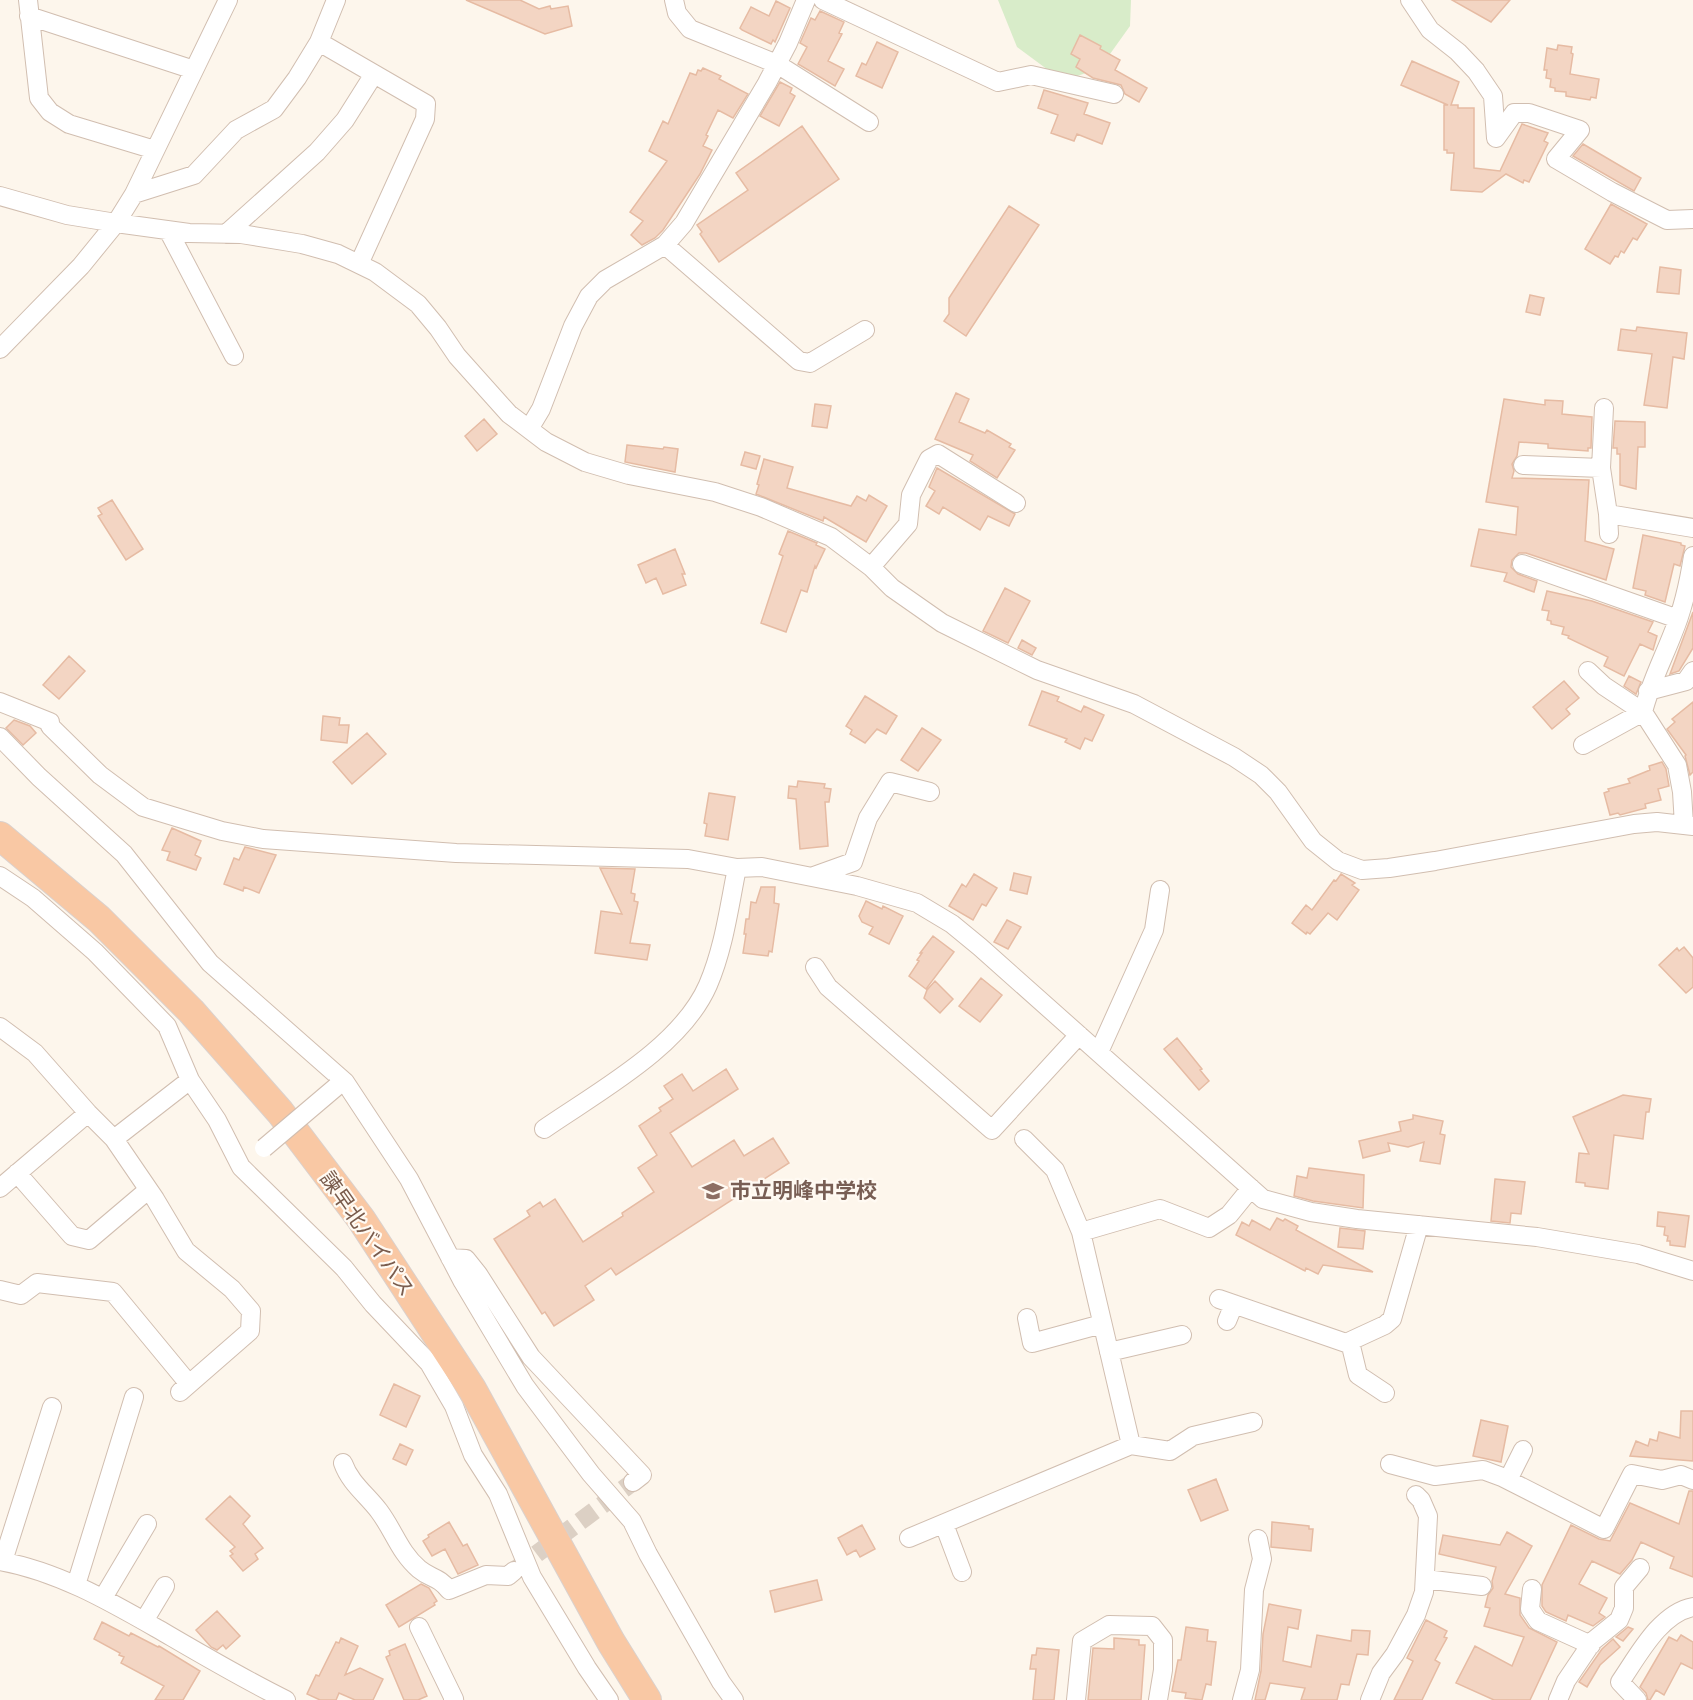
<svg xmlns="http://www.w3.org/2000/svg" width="1693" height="1700" font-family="'Archivo Narrow','Noto Sans JP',sans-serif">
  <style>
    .green { fill: #d8ecc9 }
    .building { fill: #f3d5c3; stroke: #e6bba3; stroke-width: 1.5 }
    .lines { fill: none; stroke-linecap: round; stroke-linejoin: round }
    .minor-tunnel { stroke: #dcd0c4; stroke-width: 18; stroke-dasharray: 18 9; stroke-linecap: butt }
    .minor-casing { stroke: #d1beb0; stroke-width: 20 }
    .trunk-casing { stroke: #dad1cd; stroke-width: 30 }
    .minor { stroke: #fff; stroke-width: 18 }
    .trunk { stroke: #f9c8a4; stroke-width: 28 }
    .minor-bridge-casing { stroke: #d1beb0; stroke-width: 20; stroke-linecap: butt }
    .minor-bridge { stroke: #fff; stroke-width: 18 }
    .labels { text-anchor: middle; stroke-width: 4.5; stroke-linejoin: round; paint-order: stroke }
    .education-label { font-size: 21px; font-weight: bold; fill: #785e54; stroke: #fffaf3; text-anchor: start }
    .street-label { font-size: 21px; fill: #7a5c4d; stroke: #fffaf3 }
  </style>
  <rect width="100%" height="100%" fill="#fdf6ec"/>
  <!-- green -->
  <path class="green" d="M998 0H1131L1130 26 1100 68 1063 81 1017 47Z"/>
  <!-- building -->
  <path class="building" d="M466 0H520L539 9 550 6 551 9 568 6 572 26 545 34Z
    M1452 0H1510L1491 22Z
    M776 1 790 8 775 42 773 40 771 44 742 30 740 28 751 7 769 16Z
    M820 11 844 22 839 33 842 34 828 61 844 69 835 86 798 64 807 47 800 43 811 18 815 20Z
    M1080 35 1101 46 1100 49 1120 60 1115 70 1147 88 1139 102 1125 94 1121 85 1093 78 1076 67 1080 59 1071 54Z
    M877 42 898 52 882 88 856 76 862 63 866 65Z
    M1558 45 1572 47 1571 53 1573 54 1570 74 1599 79 1596 98 1591 97 1590 100 1566 96V92L1555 91V88L1550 87 1551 79 1546 78 1547 70H1544L1547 48 1557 50Z
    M1412 61 1459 82 1451 105H1458V108H1474V168L1500 171 1522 124 1548 133 1544 141 1548 143 1529 182 1524 180 1523 183 1506 174 1482 192 1451 190 1454 153H1447V150H1444V105H1448L1401 85Z
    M703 68 721 76 719 79 748 94 733 118 718 110 706 135 708 136 703 146 712 150 700 174 663 230 655 238 642 245 631 235 643 221 630 212 667 161 649 151 663 121 668 124 690 73 696 75 698 70 701 71Z
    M780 82 792 88 790 93 795 96 779 126 760 116Z
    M1044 90 1088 103 1084 114 1110 123 1102 144 1077 134 1074 141 1051 133 1058 115 1038 108Z
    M802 126 839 179 719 262 700 234 702 232 697 225 748 190 736 173Z
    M1583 144 1641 178 1634 191 1573 156Z
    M1611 204 1647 224 1637 240 1633 238 1624 253 1621 251 1618 257 1615 256 1610 264 1585 249Z
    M1009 206 1039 225 966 336 944 321 949 314V298Z
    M1660 267 1681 270 1679 294 1657 292Z
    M1530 295 1544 298 1540 315 1526 312Z
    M1637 327 1687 333 1684 359 1673 357 1667 408 1644 405 1652 354 1618 350 1621 329 1636 331Z
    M956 393 969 399 959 422 985 433 987 430 1011 444 1009 447 1015 450 997 478 970 461 973 455 935 439Z
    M1504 399 1545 405V400L1563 401 1562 414 1592 417 1591 448H1588V451L1548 448V444L1519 442 1517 456 1512 464 1514 471 1512 478 1589 480 1585 541 1614 549 1606 580 1526 553H1519L1512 560 1511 567 1518 574 1537 581 1534 592 1504 581 1507 573 1471 566 1479 529 1516 535 1518 507 1486 502Z
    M815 404 831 406 827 428 812 426Z
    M484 419 497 434 477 451 465 436Z
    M1615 421 1645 422V447H1638L1636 489 1620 485V454H1617V448H1613Z
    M627 445 663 449 664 447 678 449 675 472 625 462Z
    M745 452 760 456 756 469 741 465Z
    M764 459 793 467 787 488 851 506 857 496 866 501 869 495 887 506 866 542 824 517 823 521 756 494 759 485 757 484Z
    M937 468 1015 514 1009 526 988 516 980 530 943 507 939 514 926 506 935 491 929 487Z
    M112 500 143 549 126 560 98 516 102 514 98 508Z
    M788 531 817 543 816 545 825 549 816 568 815 566 807 592 801 590 786 632 761 623 783 556 779 554Z
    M1643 535 1681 543V545L1685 546 1680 566 1674 564 1665 602 1645 595 1646 591 1633 588Z
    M675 549 685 574H682L686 585 663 594 656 578 646 583 638 565Z
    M1005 588 1030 601 1008 643 983 631Z
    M1547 591 1592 601 1653 622 1648 632 1657 636 1653 650 1640 644 1624 676 1604 666 1608 657 1568 638 1569 636 1562 634 1564 627 1551 624V621L1547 620 1549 611 1542 610Z
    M1693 612V648L1679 671 1670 674Z
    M1022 640 1036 648 1032 655 1018 648Z
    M69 656 85 671 59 699 43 685Z
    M1629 676 1641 682 1636 694 1624 686Z
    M1564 681 1579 698 1566 709 1570 714 1552 729 1533 707Z
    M1042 691 1059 697 1057 701 1081 712 1084 706 1104 715 1092 741 1085 738 1080 749 1065 742 1067 739 1029 725Z
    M865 696 897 716 886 734 877 729 865 743 850 734 852 730 846 726Z
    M1693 702V772L1690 775 1685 756 1686 755 1667 729 1675 722 1672 719Z
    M323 716 340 718 339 725H349L347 743 321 740Z
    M14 720 30 726 36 733 23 745 6 728Z
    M922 728 941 740 918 771 901 760Z
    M367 733 386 754 352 784 333 762Z
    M1662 762 1666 769 1669 786 1658 789 1661 800 1645 804 1646 808 1620 815 1618 813 1610 815 1604 793 1609 791 1608 789 1630 783 1628 779 1650 770 1649 766Z
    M798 781 825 784 824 788 831 789 829 802H825L828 846 800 849 796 799 788 798 789 786 797 787Z
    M709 793 735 797 728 840 705 836 707 824 704 823Z
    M172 828 201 841 195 855 201 858 196 870 167 860 170 852 162 850Z
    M245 847 276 855 259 893 244 887 243 891 224 884 234 858 239 860Z
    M600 868 635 869 631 893 635 894 634 901 638 902 630 943 650 945 647 960 595 953 601 911 622 914Z
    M1014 873 1031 877 1027 894 1010 890Z
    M974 874 997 888 986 906 982 904 973 920 949 906 962 884 966 887Z
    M1341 874 1355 883 1352 885 1359 890 1337 920 1328 913 1310 934 1307 932 1306 934 1292 923 1306 905 1312 910 1334 880 1336 881Z
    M761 887H775L774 903 779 904 772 952 769 951 768 956 743 953 746 934H744L746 919H749L751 902 756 903Z
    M866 901 882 909 883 906 903 916 889 944 869 934 873 927 862 922 859 916Z
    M1007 920 1021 927 1008 949 994 942Z
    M933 936 954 952 926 989 909 976 919 961 917 960 922 953H920Z
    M1684 947 1693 958V987L1686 993 1659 965 1677 948 1679 951Z
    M981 978 1002 995 980 1022 959 1006Z
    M935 981 953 999 940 1013 924 998 927 990Z
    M1177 1038 1202 1069 1200 1070 1209 1081 1199 1090 1164 1049Z
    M726 1069 738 1089 670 1133 692 1167 734 1140 744 1156 773 1138 789 1163 616 1275 611 1268 585 1286 594 1300 554 1326 545 1312 542 1314 494 1239 530 1216 527 1211 540 1202 543 1207 555 1199 583 1242 623 1216 622 1213 654 1192 638 1168 657 1155 639 1126 661 1111 659 1108 673 1099 664 1086 682 1074 693 1091Z
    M1623 1095 1651 1099 1649 1112H1646L1643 1139 1614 1135 1608 1189 1585 1186V1183L1576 1182 1579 1153 1589 1154 1573 1117Z
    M1413 1115 1443 1121 1440 1134 1445 1135 1440 1164 1420 1161 1424 1142 1408 1147 1388 1143 1390 1151 1363 1158 1359 1141 1401 1131 1399 1122 1413 1119Z
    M1309 1168 1364 1175 1363 1208 1313 1201 1294 1196 1297 1176 1307 1178Z
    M1495 1179 1525 1182 1521 1214 1511 1213 1510 1223 1491 1221Z
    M1658 1212 1689 1216 1685 1247 1670 1245V1241H1667L1668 1236 1664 1235 1665 1227 1657 1226Z
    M1277 1218 1283 1221 1285 1219 1298 1226 1296 1230 1373 1272 1323 1265 1318 1274 1306 1268 1305 1271 1236 1235 1242 1222 1249 1226 1252 1220 1270 1230Z
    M1340 1228 1365 1231 1363 1249 1338 1247Z
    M394 1384 420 1396 406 1427 380 1415Z
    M1681 1411H1693V1461L1630 1456 1636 1441 1648 1446 1650 1439 1657 1441 1659 1432 1680 1438Z
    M1481 1420 1508 1426 1501 1462 1473 1456Z
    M400 1444 413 1450 406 1465 393 1459Z
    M1216 1479 1228 1510 1201 1521 1188 1490Z
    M1689 1491H1693V1577L1670 1568 1674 1557 1641 1542 1632 1560 1620 1574 1592 1561 1579 1584 1607 1598 1599 1613 1605 1617 1593 1626 1568 1615 1566 1621 1546 1612 1542 1606V1585L1571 1525 1599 1539 1610 1541 1630 1503 1679 1524Z
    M230 1496 250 1516 243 1524 263 1548 255 1554 258 1559 243 1571 230 1556 233 1554 230 1551 235 1547 206 1519Z
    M449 1522 463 1546 467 1544 478 1565 458 1574 445 1549 432 1556 423 1541 429 1537 428 1535Z
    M1272 1522 1309 1526V1529H1313L1311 1551 1271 1547Z
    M862 1525 875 1549 860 1557 856 1550 847 1555 838 1538Z
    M1507 1532 1532 1546 1505 1594 1520 1598V1615L1529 1628 1557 1642 1530 1700H1494L1456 1683 1475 1646 1512 1666 1524 1637 1484 1626 1490 1608 1485 1607 1488 1595 1493 1588 1492 1581 1496 1567 1439 1554 1443 1535 1500 1545Z
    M817 1580 822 1600 775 1612 770 1591Z
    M421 1584 429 1588 437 1601 434 1603 435 1605 399 1627 386 1605Z
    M1269 1604 1301 1610 1298 1629 1288 1627 1283 1661 1311 1667 1317 1635 1351 1641 1352 1630 1370 1631 1368 1655 1357 1654 1349 1685 1341 1684 1337 1700H1301L1305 1688 1270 1683 1265 1700H1255L1261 1671 1263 1634Z
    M217 1611 240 1636 226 1649 223 1645 217 1650 211 1647 196 1630Z
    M1426 1620 1447 1631 1444 1637 1447 1638 1435 1660 1440 1663 1422 1700H1394L1413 1661 1407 1658Z
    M102 1622 129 1636 131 1633 158 1647 159 1646 200 1671 183 1700H155L164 1686 121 1663 124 1657 119 1655 120 1653 94 1639Z
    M1186 1627 1208 1630 1207 1641 1216 1642 1211 1685 1206 1684 1202 1700 1185 1698 1186 1693 1172 1691 1178 1660H1181Z
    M1628 1627 1633 1629 1623 1641 1616 1637Z
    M1681 1635 1693 1642V1669L1681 1663 1664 1695 1656 1690 1650 1700H1648L1646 1693 1640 1687 1669 1637 1677 1641Z
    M341 1638 358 1646 345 1675 360 1668 383 1679 373 1700H355L339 1693 336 1700H320L307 1694 316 1675 319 1676 336 1642 339 1643Z
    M1114 1638 1139 1640V1645H1145L1141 1700H1088L1093 1648 1114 1649Z
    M1613 1639 1620 1647 1600 1665 1587 1687 1579 1682 1602 1649Z
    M405 1644 427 1696 418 1700H404L386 1657 390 1655 389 1651Z
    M1037 1648 1059 1650 1054 1700H1033L1036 1669H1030L1032 1655H1036Z"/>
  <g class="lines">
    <!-- minor-tunnel -->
    <path class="minor-tunnel" d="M515 1570 633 1482"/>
    <defs>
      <path id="minor" d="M28 0 39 98 50 112 69 124 155 150
        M674 0 677 13 690 29 777 64 869 122
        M823 0 998 82 1031 75 1114 94
        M1410 0 1430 30 1458 52 1476 71 1493 96 1496 138 1514 113H1529L1580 130 1556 159 1612 192 1667 220 1693 219
        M29 16 194 70
        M319 42 426 104 425 119 359 264
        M134 194 228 0
        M0 196 67 215 116 223 189 233 241 234 302 244 338 254 375 272 418 304 438 328 457 356 509 414 546 442 585 462 629 475 715 492 761 507 831 537 871 567 892 588 942 623 1037 670 1134 704 1234 757 1261 775 1278 792 1313 841 1338 861 1362 870 1389 868 1435 861 1634 824 1657 822 1693 826
        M168 230 234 356
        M226 234 317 152 345 120 374 74
        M665 245 799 361 810 363 865 330
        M0 349 81 266 116 223 134 194 194 175 236 130 274 109 297 78 319 42 336 0
        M1604 408 1601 468 1608 514 1609 534
        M529 429 541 409 573 326 589 296 605 280 665 245 684 223 767 83 788 43 806 0
        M1523 465 1601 468
        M1608 514 1693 528
        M1522 564 1678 619
        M871 567 908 524 911 495 929 459 938 454 1016 503
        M1648 691 1686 681 1693 671
        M0 702 50 722V726L100 775 143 807 222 831 263 839 456 853 688 859 737 868 762 867 857 886 917 903 952 924 980 947 1263 1199 1311 1212 1357 1219 1537 1237 1638 1254 1693 1271
        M0 737 39 777 124 854 210 963 345 1082 409 1179 463 1282 525 1386 591 1474 632 1521 648 1554 721 1682 734 1700
        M1583 745 1643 712 1604 686 1588 671
        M1684 825 1682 792 1677 765 1643 712C1650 684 1663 659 1673 633 1683 609 1689 582 1693 556
        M0 876 33 898 95 952 167 1026 190 1080 217 1120 241 1167 344 1268 373 1304 429 1363 454 1406 473 1455 498 1494 532 1577 587 1668 609 1700
        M814 876 853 862 868 818 890 782 930 792
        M815 967 828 987 992 1130 1079 1035
        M0 1027 35 1053 88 1113 114 1139 155 1199 186 1251 232 1289 251 1311 250 1331 180 1392
        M1099 1052 1154 930 1160 890
        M544 1129C599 1091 681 1047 708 985 724 948 729 907 737 868
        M114 1139 190 1080
        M1024 1139 1055 1170 1081 1232
        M17 1173 72 1236 89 1240 148 1190
        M0 1188 88 1113
        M1251 1188 1229 1215 1209 1228 1160 1209 1081 1232 1131 1445 1170 1451 1193 1436 1253 1422
        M450 1258 466 1259 478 1274 531 1357 642 1475 633 1482
        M0 1290 21 1295 37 1283 113 1292 189 1384
        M1219 1299 1346 1343 1385 1325 1392 1319 1419 1225
        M1027 1318 1032 1343 1102 1324
        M1227 1321 1234 1304
        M1350 1342 1358 1375 1385 1393
        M1109 1352 1182 1335
        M343 1463C350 1483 367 1495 379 1511 394 1531 400 1553 419 1569 431 1579 438 1576 449 1590L486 1575 508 1576 514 1571
        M1390 1464 1435 1476 1483 1470 1502 1477 1604 1529 1632 1474 1662 1480 1681 1475 1693 1480
        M1508 1480 1523 1450
        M944 1524 962 1572
        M909 1538 1131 1445
        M0 1561C57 1571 109 1601 158 1629 201 1654 243 1679 286 1700
        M3 1561 52 1407
        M1425 1579 1482 1586
        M76 1585 134 1397
        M1532 1589 1530 1609 1538 1621 1591 1645
        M103 1598 147 1524
        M144 1621 165 1586
        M419 1627 454 1699 453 1700
        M1076 1700 1082 1641 1109 1625 1152 1626 1163 1640V1670L1158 1700
        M1242 1700 1250 1670 1254 1590 1262 1559 1258 1539
        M1370 1700 1381 1673 1395 1654 1416 1615 1424 1592 1428 1516 1421 1500 1416 1495
        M1558 1700 1566 1681 1593 1641 1619 1620 1624 1608V1587L1640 1568
        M1637 1700 1620 1682C1638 1656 1660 1613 1693 1607"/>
      <path id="trunk" d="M0 836 99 919 191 1011 280 1112 361 1219 472 1389 611 1642 647 1700"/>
    </defs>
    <!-- minor casing -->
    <use href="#minor" class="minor-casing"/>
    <!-- trunk casing -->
    <use href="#trunk" class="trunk-casing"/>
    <!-- minor -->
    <use href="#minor" class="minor"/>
    <!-- trunk -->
    <use href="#trunk" class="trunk"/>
    <defs>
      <path id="minor-bridge" d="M264 1148 336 1087"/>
    </defs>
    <!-- minor-bridge casing -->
    <use href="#minor-bridge" class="minor-bridge-casing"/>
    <!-- minor-bridge -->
    <use href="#minor-bridge" class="minor-bridge"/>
  </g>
  <!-- icons -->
  <defs>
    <symbol id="school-bare" viewBox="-9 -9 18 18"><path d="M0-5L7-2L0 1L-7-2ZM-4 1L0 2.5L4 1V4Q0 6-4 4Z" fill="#8d6e63" stroke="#fffaf3" stroke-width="2.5" paint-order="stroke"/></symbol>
  </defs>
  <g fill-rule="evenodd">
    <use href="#school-bare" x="698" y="1176" width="30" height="30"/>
  </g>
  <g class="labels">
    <!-- education labels -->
    <g class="education-label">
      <text x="730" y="1198">市立明峰中学校</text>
    </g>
    <!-- street labels -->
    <g class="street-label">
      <text transform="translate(367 1234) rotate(55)" y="7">諫早北バイパス</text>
    </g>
  </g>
</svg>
